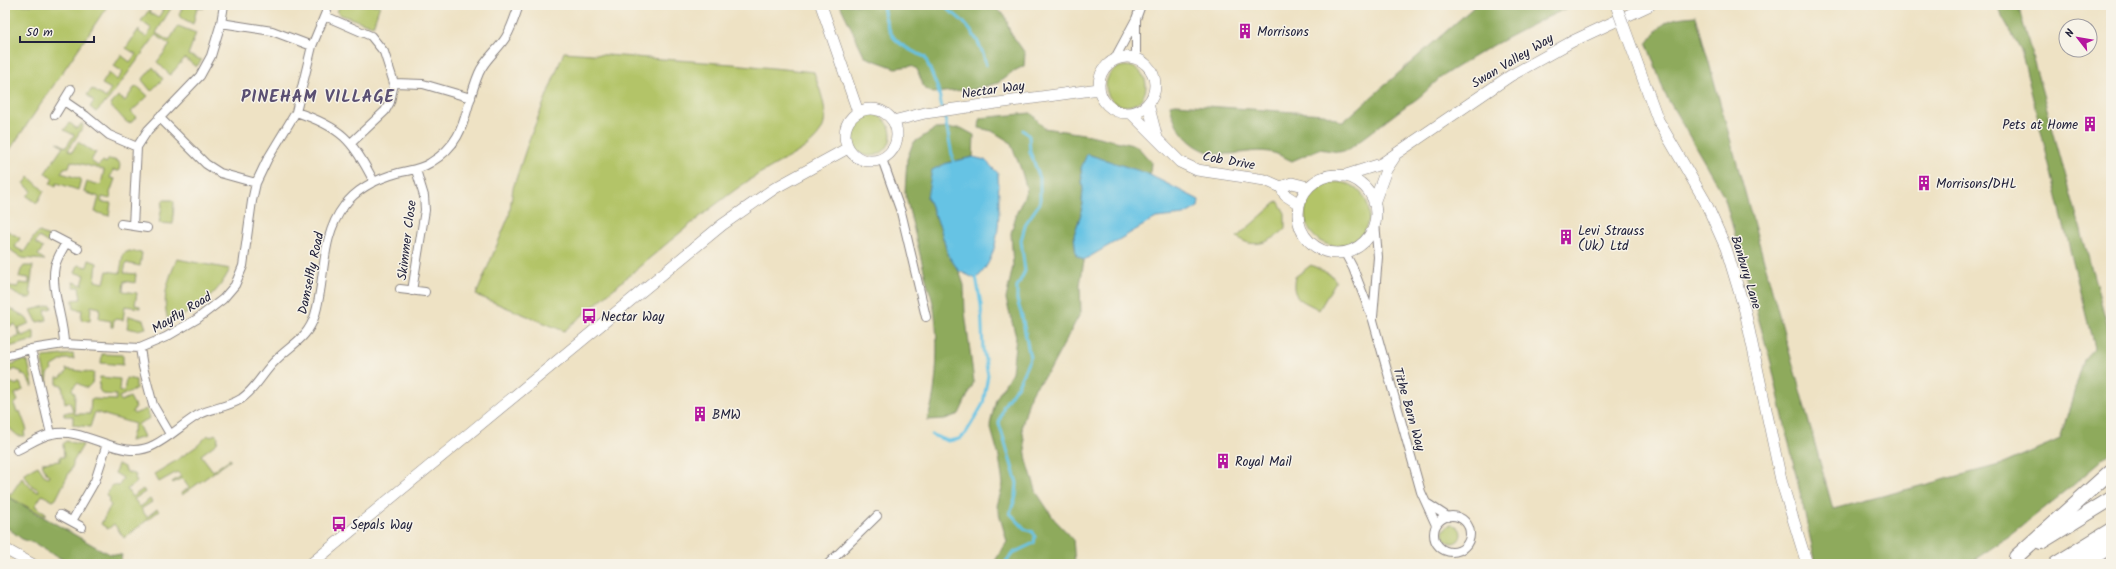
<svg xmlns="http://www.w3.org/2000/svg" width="2116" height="569" font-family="Kalam,sans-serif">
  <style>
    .green { fill: #b3c467; stroke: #6a7351 }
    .forest { fill: #8eaa5c; stroke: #58664c }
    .water { fill: #66c3e4; stroke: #447290 }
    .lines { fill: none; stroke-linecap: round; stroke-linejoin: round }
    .stream { stroke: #66c3e4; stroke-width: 3 }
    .street-casing { stroke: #888280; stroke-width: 10 }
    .secondary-casing { stroke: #888280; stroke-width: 12 }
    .highway-casing { stroke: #888280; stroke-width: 16 }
    .street { stroke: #fff; stroke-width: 8 }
    .secondary { stroke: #fff; stroke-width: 11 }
    .highway { stroke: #fff; stroke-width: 14 }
    .secondary-bridge-casing { stroke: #888280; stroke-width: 12; stroke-linecap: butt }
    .secondary-bridge { stroke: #fff; stroke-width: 11 }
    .labels { text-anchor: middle; stroke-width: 3; stroke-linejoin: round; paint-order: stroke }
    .poi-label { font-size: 13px; fill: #22223b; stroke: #f7f3e8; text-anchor: start }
    .street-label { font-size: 13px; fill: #22223b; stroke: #f7f3e8 }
    .district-label { font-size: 17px; font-weight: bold; letter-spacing: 1px; fill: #5a4f72; stroke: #f7f3e8 }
  </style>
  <rect width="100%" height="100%" fill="#f7f3e8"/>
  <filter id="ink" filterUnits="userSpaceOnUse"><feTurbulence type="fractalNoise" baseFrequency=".025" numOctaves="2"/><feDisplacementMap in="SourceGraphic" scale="8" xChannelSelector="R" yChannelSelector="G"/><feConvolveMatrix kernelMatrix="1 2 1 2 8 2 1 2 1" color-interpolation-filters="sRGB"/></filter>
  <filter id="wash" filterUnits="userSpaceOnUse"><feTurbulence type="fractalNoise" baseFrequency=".012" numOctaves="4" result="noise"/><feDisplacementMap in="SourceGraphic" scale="16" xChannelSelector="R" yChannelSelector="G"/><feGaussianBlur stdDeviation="0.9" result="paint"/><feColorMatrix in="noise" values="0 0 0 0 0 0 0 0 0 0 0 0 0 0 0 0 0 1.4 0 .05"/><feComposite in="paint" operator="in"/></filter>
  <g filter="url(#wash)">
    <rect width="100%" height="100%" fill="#eee2c4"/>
    <!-- green -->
    <path class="green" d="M5 5H108L5 157Z
      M156 5H173L156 33 169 41 178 26 196 33 188 55 202 60 196 67 185 58 170 75 157 62 170 45 156 35 108 100 96 112 90 107 94 101 87 95 92 89 106 98 111 89 102 84 109 73 117 80 123 72 114 66 121 55 130 62 136 54 126 48 139 29V32L146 37 152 29 141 21 149 10 150 13 158 18 163 10Z
      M184 5H195L204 8H197L193 24 180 17 179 14Z
      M341 5H380L373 26 341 15 337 11Z
      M564 52 732 64 814 72C819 89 831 114 821 131 810 149 786 158 768 169 756 175 745 183 735 190 675 234 620 284 564 331L476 295 509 216 513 188 529 140Z
      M1106 86a20 20 0 1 1 40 0a20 20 0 1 1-40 0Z
      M153 67 163 79 151 91 142 80Z
      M138 87 148 96 131 112 136 117 132 122 128 123C120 117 119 112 110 106L118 96 125 101 134 88Z
      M849 135a21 21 0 1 1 42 0a21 21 0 1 1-42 0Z
      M70 123 77 129 82 123 83 127 68 150 72 152 78 142 95 153 96 152 91 161 98 166 103 161 106 163 109 159 118 161 120 164 119 171 113 170 110 178 115 179 110 193 111 199 102 197 101 202 111 203 109 216 95 212 99 197 84 192 87 182 101 185 104 170 71 161 69 167 64 168 61 173 81 179 78 190 57 183 56 186 50 183 53 179 45 173 63 147 57 142 66 147 74 135 64 130Z
      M29 177 44 191 37 203 27 196 32 191 24 184Z
      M1305 214a32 32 0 1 1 64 0a32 32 0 1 1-64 0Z
      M163 200H172L174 202 173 224 159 223Z
      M1278 201 1285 213V229C1272 242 1253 250 1237 237Z
      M8 231 20 238 15 247 24 252 36 234 40 232 50 238 48 243 39 237 35 243 43 248 38 255 45 260 22 258 5 246V238Z
      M129 251 142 253 140 266 126 263 124 273 136 274 135 283 124 281 123 291 137 293 135 305 140 306V308L125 306 123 320 114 319 113 327H111V321L99 319 100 308 91 306 90 321 81 320 82 310 74 309 73 300 81 299 79 287H74L73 282 82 285 85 275 75 273 78 265 87 267 89 260 97 263 95 281 104 283 107 271 120 273 123 254Z
      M177 259 230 269C214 301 197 306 169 324 161 298 167 283 177 259Z
      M1311 265 1331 275 1336 281 1319 310C1304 300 1290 301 1295 277Z
      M24 266H33L30 289 32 297C23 301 15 293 7 288L5 290V279L8 275 9 286 18 287 19 283 29 284V278L19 277 21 270Z
      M5 305 25 317 30 323 18 328 22 336 34 331V340L5 348V341L20 336 15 324 5 328Z
      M51 305 52 308 45 310 47 320 37 322 31 310Z
      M129 316 143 320 146 328 137 330 127 328Z
      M73 354 74 359H64L51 367 52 370 48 374 47 383 42 362 44 357Z
      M102 354 123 355V365L101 363Z
      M23 360 28 362 33 385 32 387 27 377 21 374 22 372 14 369 13 371 5 370V367Z
      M66 369 94 373 92 383 87 388 77 383 72 389 75 394 74 414H90L91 399 116 400V395L102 394 99 389 100 377 120 379 119 391 124 392 126 378 136 380V389L119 397 121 401 130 397 136 408 132 411 134 414 147 409 150 418 138 424 144 437 130 441 135 424 95 412 90 427 73 425V416H64V413L73 411 70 402 65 403 62 385 57 384V377L60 378 67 372Z
      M8 379 9 382 17 385 18 383H20L23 390 15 394 18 401 14 404 17 412 20 411 27 430 24 432 25 436H18L5 424V410L8 408 5 402V380Z
      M215 434 218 437 217 443 201 455 213 471 230 459 231 460 182 495 181 493 189 488 182 478 173 483 172 482 181 476 177 472 159 482 154 474 174 462 197 446 208 435 210 437Z
      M66 441 83 445 73 462V465L56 499 53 501 42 495 35 506 46 513 45 516 5 495V491L11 494 22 478 31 488 38 492 39 490 32 486 24 475V473L38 466 44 475 48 477 49 475 46 473 42 463 60 461V457H64L63 444Z
      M118 464 124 467 127 472 136 475 135 478 137 482 127 489 132 497 143 489 145 492 134 499 140 507 150 499 152 502 141 509 147 517 157 509 159 511 124 538 114 524 108 529 101 524 111 505 108 502 110 498 106 496 112 485 119 486 123 478 115 473Z
      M1443 534a9 9 0 1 1 18 0a9 9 0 1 1-18 0Z"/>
    <!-- forest -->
    <path class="forest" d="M840 5H990L1005 15 1010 32 1025 53 1024 66 1012 72 998 83 975 89 933 93 924 88 917 69 911 66 895 68 865 57Z
      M1476 5H1574C1531 24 1490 46 1450 71 1434 80 1424 97 1407 105L1348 150 1339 152 1319 149 1292 161C1285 158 1277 153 1269 152 1254 149 1237 155 1222 154 1195 154 1174 130 1170 105L1176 104 1324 114 1343 122Z
      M1999 5H2018L2111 338V452L2071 487 2008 537 1968 564H1816L1771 363 1724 196 1665 94 1647 44C1664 21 1666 18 1696 16L1833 509 2003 464 2060 439 2084 359 2094 348 2021 50 2002 16Z
      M1031 113 1044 128 1090 135 1137 146 1151 162 1150 175 1146 173 1081 168 1083 190 1081 214 1074 235 1076 255 1084 260 1080 285 1081 312 1051 368 1031 393 1022 426 1027 461 1037 493 1054 519 1073 539 1075 563 1073 564H993L1007 542 997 506 1003 484 999 457 990 425 996 399 1012 372 1016 337 1006 299 1013 266 1011 233 1017 212 1027 190 1021 169 1010 142 992 131 979 128 980 118Z
      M961 128 974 135 973 157 947 163 927 197 940 227 948 255 959 271 964 285 965 312 974 382 959 414 945 419 927 420C939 390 941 316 928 287L905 193 907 159 913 143 935 129Z
      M5 495 96 547 110 554 122 555 120 564H72L52 554 36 544 22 539 5 526Z"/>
    <!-- water -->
    <path class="water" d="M1087 154 1146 173 1199 200 1198 207 1184 215 1156 218 1084 260 1076 255 1074 235 1081 214 1083 190 1081 168Z
      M973 157 985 160 998 173C999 207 1004 253 976 279L959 271 948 255 940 227 927 197 932 170 947 163Z"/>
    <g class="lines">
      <!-- stream -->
      <path class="stream" d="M883 5C887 37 896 45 925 57L938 89 942 108
        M948 5V10C967 21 982 43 986 65
        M944 113 954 165
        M932 435 948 441 959 439 966 433 983 404 988 375 983 349 981 305 976 276
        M1004 564 1013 553 1034 543 1035 537 1033 532 1025 529 1010 513 1016 496 1017 483 999 423 1004 405 1018 385 1030 358 1022 316 1017 300V287L1025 271 1021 240 1026 223 1040 203V178L1030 152 1029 136 1023 130"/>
    </g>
  </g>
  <g filter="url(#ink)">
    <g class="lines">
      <defs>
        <path id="street" d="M325 16 371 36 384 52 394 83 390 102 385 111 351 143
          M1136 20V59
          M221 23 272 31 312 46
          M1114 60 1136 19 1141 5
          M394 83 423 84 471 98
          M64 101 86 116 109 135 137 147
          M296 112C341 127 353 140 374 182
          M55 115 71 89
          M159 117 206 164 220 173 256 183
          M882 159 901 212 926 317
          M121 224 147 228
          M133 226 137 147 148 130 200 76 211 56 221 23 224 5
          M53 236 78 249
          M1345 253 1353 268 1373 320 1421 492 1436 525
          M400 289 425 292
          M412 291 425 210 424 196 416 170
          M1373 317 1378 257 1375 222
          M64 344C64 320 50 289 55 266 57 258 62 250 66 243
          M140 348 143 367 153 405 170 434
          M31 349 51 434
          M5 356 31 349 64 344 140 348 166 337 197 319 223 299 235 285 243 266 252 201 256 183 267 160 296 112 312 46 329 5
          M17 450C28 445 40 436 52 434 87 426 121 463 154 445 170 437 183 424 198 415 212 408 228 407 241 399 256 389 263 372 276 360 292 344 308 338 315 315 326 279 320 237 344 206 357 188 376 179 398 173 409 170 419 170 430 163 469 140 463 110 479 73 485 59 498 50 506 37 512 27 515 16 519 5
          M1428 504 1448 517
          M60 515 82 527
          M1434 534a18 18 0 1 1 36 0a18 18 0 1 1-36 0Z
          M72 521 95 481 107 444
          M828 564 877 516"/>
        <path id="secondary" d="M821 5 858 112
          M1099 85a28 28 0 1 1 56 0a28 28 0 1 1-56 0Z
          M1639 68 1658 120 1705 201 1726 248 1745 311 1781 480 1807 564
          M1148 104 1157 138
          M845 135a26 26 0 1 1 52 0a26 26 0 1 1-52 0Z
          M1131 113 1180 162 1197 170 1265 180 1281 187 1292 183 1308 187
          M893 121 925 113 1099 89
          M1298 214a39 39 0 1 1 78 0a39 39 0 1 1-78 0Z
          M1343 176 1381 164 1510 76 1573 41 1650 5
          M1281 187 1285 195 1299 204
          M1374 203 1386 170 1394 158
          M5 549 32 564
          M311 564 722 225 775 188 848 148"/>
        <path id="highway" d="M2041 542 2111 499
          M2016 557 2111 471
          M2056 564 2111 530
          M2082 564 2111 546"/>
      </defs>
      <!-- street casing -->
      <use href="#street" class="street-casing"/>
      <!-- secondary casing -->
      <use href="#secondary" class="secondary-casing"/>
      <!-- highway casing -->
      <use href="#highway" class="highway-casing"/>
      <!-- street -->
      <use href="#street" class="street"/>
      <!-- secondary -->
      <use href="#secondary" class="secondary"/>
      <!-- highway -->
      <use href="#highway" class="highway"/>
      <defs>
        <path id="secondary-bridge" d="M1616 5 1639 68"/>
      </defs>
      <!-- secondary-bridge casing -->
      <use href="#secondary-bridge" class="secondary-bridge-casing"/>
      <!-- secondary-bridge -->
      <use href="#secondary-bridge" class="secondary-bridge"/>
    </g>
  </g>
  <!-- icons -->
  <defs>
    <symbol id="building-bare" viewBox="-9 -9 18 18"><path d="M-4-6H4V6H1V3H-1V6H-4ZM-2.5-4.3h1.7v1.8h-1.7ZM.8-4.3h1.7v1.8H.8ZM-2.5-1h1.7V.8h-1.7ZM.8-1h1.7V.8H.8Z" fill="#b5179e" stroke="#f7f3e8" stroke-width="2.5" paint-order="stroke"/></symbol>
    <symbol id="bus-bare" viewBox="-9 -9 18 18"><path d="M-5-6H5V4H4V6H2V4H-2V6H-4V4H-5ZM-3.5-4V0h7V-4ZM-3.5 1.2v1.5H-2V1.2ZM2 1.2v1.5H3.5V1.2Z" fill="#b5179e" stroke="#f7f3e8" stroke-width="2.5" paint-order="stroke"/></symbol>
  </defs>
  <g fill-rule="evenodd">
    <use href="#building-bare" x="1234" y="20" width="22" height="22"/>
    <use href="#building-bare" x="2079" y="113" width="22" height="22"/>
    <use href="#building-bare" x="1913" y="172" width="22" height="22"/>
    <use href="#building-bare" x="1555" y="226" width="22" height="22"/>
    <use href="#bus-bare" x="578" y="305" width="22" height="22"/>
    <use href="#building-bare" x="689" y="403" width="22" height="22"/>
    <use href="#building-bare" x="1212" y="450" width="22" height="22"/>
    <use href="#bus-bare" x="328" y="513" width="22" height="22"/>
  </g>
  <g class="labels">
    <!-- poi labels -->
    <g class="poi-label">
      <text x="1257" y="36">Morrisons</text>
      <text x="2078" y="129" text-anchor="end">Pets at Home</text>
      <text x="1936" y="188">Morrisons/DHL</text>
      <text x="1578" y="235">Levi Strauss<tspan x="1578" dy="15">(Uk) Ltd</tspan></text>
      <text x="601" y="321">Nectar Way</text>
      <text x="712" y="419">BMW</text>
      <text x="1235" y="466">Royal Mail</text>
      <text x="351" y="529">Sepals Way</text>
    </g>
    <!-- street labels -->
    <g class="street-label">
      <text transform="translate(1512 60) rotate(-31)" y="5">Swan Valley Way</text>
      <text transform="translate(993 89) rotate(-8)" y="5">Nectar Way</text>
      <text transform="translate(1229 160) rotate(10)" y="5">Cob Drive</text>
      <text transform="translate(406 240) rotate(-83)" y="5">Skimmer Close</text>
      <text transform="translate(1747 272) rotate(73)" y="5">Banbury Lane</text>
      <text transform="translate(310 273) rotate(-78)" y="5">Damselfly Road</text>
      <text transform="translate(181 312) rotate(-31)" y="5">Mayfly Road</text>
      <text transform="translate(1410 409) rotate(74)" y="5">Tithe Barn Way</text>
    </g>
    <!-- district labels -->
    <g class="district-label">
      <text x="318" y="102">PINEHAM VILLAGE</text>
    </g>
  </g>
  <!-- margin -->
  <rect width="2116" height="569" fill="none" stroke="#f7f3e8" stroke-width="20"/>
  <!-- north arrow -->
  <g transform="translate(2078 38) rotate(301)"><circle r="19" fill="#f7f3e8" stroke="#a29fa3"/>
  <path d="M0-3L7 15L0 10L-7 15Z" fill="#b5179e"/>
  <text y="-6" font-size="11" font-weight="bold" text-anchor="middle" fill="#22223b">N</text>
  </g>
  <!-- scale -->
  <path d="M20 36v6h74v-6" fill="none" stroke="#22223b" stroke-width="2"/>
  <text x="26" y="36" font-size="12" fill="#22223b" stroke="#f7f3e8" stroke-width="3" paint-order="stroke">50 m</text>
</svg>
